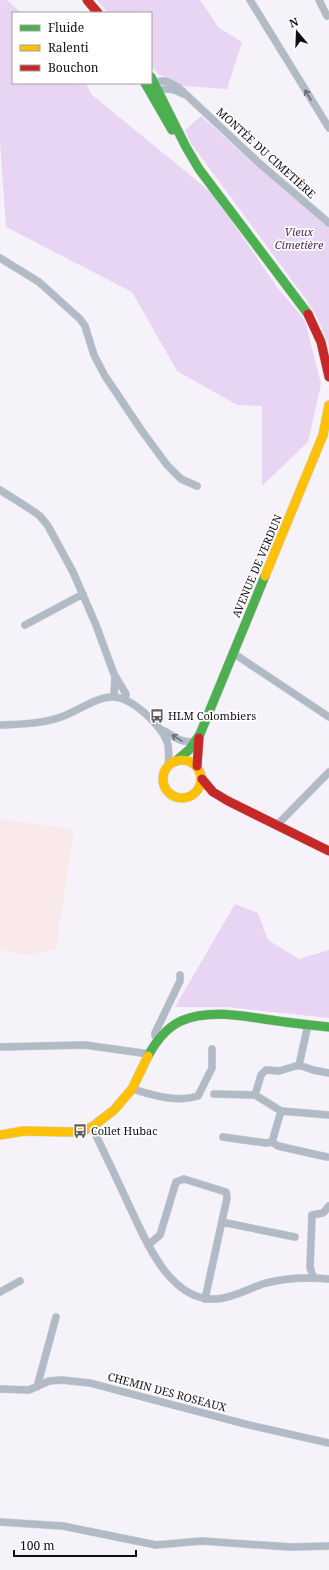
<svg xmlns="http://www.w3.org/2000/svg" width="329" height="1570" font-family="'Noto Serif',serif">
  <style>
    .industrial { fill: #f9e9eb }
    .green { fill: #e7d5f3 }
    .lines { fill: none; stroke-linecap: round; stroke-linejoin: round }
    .street-casing { stroke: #d2ced5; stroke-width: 8 }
    .fast-casing { stroke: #d2ced5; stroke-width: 10 }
    .slow-casing { stroke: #d2ced5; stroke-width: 10 }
    .jam-casing { stroke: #d2ced5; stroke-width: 10 }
    .street { stroke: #b1bac7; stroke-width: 7 }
    .fast { stroke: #4caf50; stroke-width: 9 }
    .slow { stroke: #ffc107; stroke-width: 9 }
    .jam { stroke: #c62828; stroke-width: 9 }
    .oneway { stroke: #696c77 }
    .labels { text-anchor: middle; stroke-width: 3.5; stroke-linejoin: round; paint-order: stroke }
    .street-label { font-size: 11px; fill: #120d15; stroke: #fff }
    .park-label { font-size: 11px; font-style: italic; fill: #4b1f63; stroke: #fff }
    .poi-label { font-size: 11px; fill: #120d15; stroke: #fff; text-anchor: start }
  </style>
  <rect width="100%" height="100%" fill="#f6f2fa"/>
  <!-- industrial -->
  <path class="industrial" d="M0 819 74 829 56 949 29 955 0 950Z"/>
  <!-- green -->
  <path class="green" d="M0 0H7L21 13H13V83H86L91 94 213 194 277 287 305 321 321 384 308 442 262 486V406L237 405 177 371 132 292 6 227 0 142Z
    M97 0H200L219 28 242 42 227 89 184 86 158 74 151 66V13H108Z
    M201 116 252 162 277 181 329 226V346L317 317 305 298 190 142 185 130Z
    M235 904 258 913 268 940 299 959 329 950V1018L227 1007H175Z"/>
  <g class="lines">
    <defs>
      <path id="street" d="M250 0 329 128
        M319 0 327 16
        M155 88V83C163 78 170 83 178 87L259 163 329 223
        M155 88 158 90C166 88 176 90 183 94
        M0 258 39 282 80 319 85 326 94 355 105 376 142 431 167 465 181 479 197 486
        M0 490 30 509 40 516 48 526 73 572 96 625 114 674 126 694 125 699
        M25 625 83 594
        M233 653 329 717
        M114 696 115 676
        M0 725C21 724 41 724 61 717 76 712 96 697 112 697 131 696 164 727 168 745 169 752 169 759 168 766
        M160 729C172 734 181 745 196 741
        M277 825 329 772
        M308 1025 299 1065 313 1070 329 1073
        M159 1038 155 1036V1033L180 981V975
        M0 1047 85 1045 149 1054
        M132 1089C153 1095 176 1103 198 1096L212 1068V1049
        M214 1094 255 1095 281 1111 329 1115
        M255 1095 261 1075 266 1070 279 1071 299 1065
        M92 1127C104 1152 116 1177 127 1201 144 1236 168 1302 216 1299 234 1298 249 1288 266 1283 286 1278 308 1277 329 1279
        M223 1137 266 1143 272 1142 281 1111
        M272 1142 278 1146 327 1157
        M222 1222 295 1237
        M148 1245 160 1235 176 1182 184 1179 226 1192 227 1198 205 1299
        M313 1277 310 1267 312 1215 323 1213 329 1206
        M0 1292 20 1281
        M37 1387 56 1317
        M0 1389 29 1390 49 1381 62 1380 90 1383 245 1424 329 1443
        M0 1522 63 1526 156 1545 202 1541 291 1547 329 1546"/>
      <path id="fast" d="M151 77 186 147 199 169 308 314
        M145 83 172 130
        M176 761 190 749 200 734 265 576
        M148 1056C156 1041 166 1028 181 1021 209 1009 242 1016 271 1020 291 1023 310 1025 329 1027"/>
      <path id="slow" d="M265 576 323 435 329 405
        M163 779a19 19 0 1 1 38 0a19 19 0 1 1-38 0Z
        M0 1135 24 1131 71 1132 82 1131 92 1127 114 1110 132 1089 148 1056"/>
      <path id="jam" d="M87 0 98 13
        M308 314 321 342 329 377
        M197 766 199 738
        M202 779 213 792 228 801 329 851"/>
    </defs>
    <!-- street casing -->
    <use href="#street" class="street-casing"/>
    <!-- fast casing -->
    <use href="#fast" class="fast-casing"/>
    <!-- slow casing -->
    <use href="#slow" class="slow-casing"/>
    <!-- jam casing -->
    <use href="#jam" class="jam-casing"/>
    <!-- street -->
    <use href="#street" class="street"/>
    <!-- fast -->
    <use href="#fast" class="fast"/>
    <!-- slow -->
    <use href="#slow" class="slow"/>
    <!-- jam -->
    <use href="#jam" class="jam"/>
  </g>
  <!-- one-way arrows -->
  <defs><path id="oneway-shaft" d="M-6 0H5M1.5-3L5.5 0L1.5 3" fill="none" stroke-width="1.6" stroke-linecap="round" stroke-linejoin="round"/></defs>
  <g class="oneway">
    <use href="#oneway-shaft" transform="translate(308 95) rotate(-121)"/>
    <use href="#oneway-shaft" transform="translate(177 738) rotate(-149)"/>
  </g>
  <!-- icons -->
  <defs>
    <symbol id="bus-bare" viewBox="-9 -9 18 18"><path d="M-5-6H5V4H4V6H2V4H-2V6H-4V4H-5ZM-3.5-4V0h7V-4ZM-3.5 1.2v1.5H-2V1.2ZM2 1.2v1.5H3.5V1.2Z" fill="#625d65" stroke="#fff" stroke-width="2.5" paint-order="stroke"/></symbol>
  </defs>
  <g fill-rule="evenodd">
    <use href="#bus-bare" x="147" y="706" width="20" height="20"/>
    <use href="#bus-bare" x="70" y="1121" width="20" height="20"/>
  </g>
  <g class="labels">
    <!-- street labels -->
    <g class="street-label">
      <text transform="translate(266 153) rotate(42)" y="4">MONTÉE DU CIMETIÈRE</text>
      <text transform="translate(257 566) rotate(-67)" y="4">AVENUE DE VERDUN</text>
      <text transform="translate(167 1392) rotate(15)" y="4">CHEMIN DES ROSEAUX</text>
    </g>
    <!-- park labels -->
    <g class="park-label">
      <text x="299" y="236">Vieux<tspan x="299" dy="13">Cimetière</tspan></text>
    </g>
    <!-- poi labels -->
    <g class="poi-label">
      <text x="168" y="720">HLM Colombiers</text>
      <text x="91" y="1135">Collet Hubac</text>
    </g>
  </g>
  <!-- legend -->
  <rect x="12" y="12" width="140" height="72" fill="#ffffff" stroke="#a09ea1"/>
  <rect x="20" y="25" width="20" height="6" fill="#4caf50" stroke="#a09ea1"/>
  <text x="48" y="32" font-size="12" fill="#120d15">Fluide</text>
  <rect x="20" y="45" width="20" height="6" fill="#ffc107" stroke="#a09ea1"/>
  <text x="48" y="52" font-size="12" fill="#120d15">Ralenti</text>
  <rect x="20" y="65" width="20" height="6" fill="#c62828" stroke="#a09ea1"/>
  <text x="48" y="72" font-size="12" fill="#120d15">Bouchon</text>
  <!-- north arrow -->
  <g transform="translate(297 32) rotate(341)" stroke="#ffffff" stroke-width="3" paint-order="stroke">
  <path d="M0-3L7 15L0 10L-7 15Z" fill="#120d15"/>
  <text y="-6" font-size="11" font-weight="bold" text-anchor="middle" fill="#120d15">N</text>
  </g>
  <!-- scale -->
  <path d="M14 1550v6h122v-6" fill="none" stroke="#120d15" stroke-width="2"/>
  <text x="20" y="1550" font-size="12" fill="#120d15" stroke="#ffffff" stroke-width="3" paint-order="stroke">100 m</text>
</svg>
